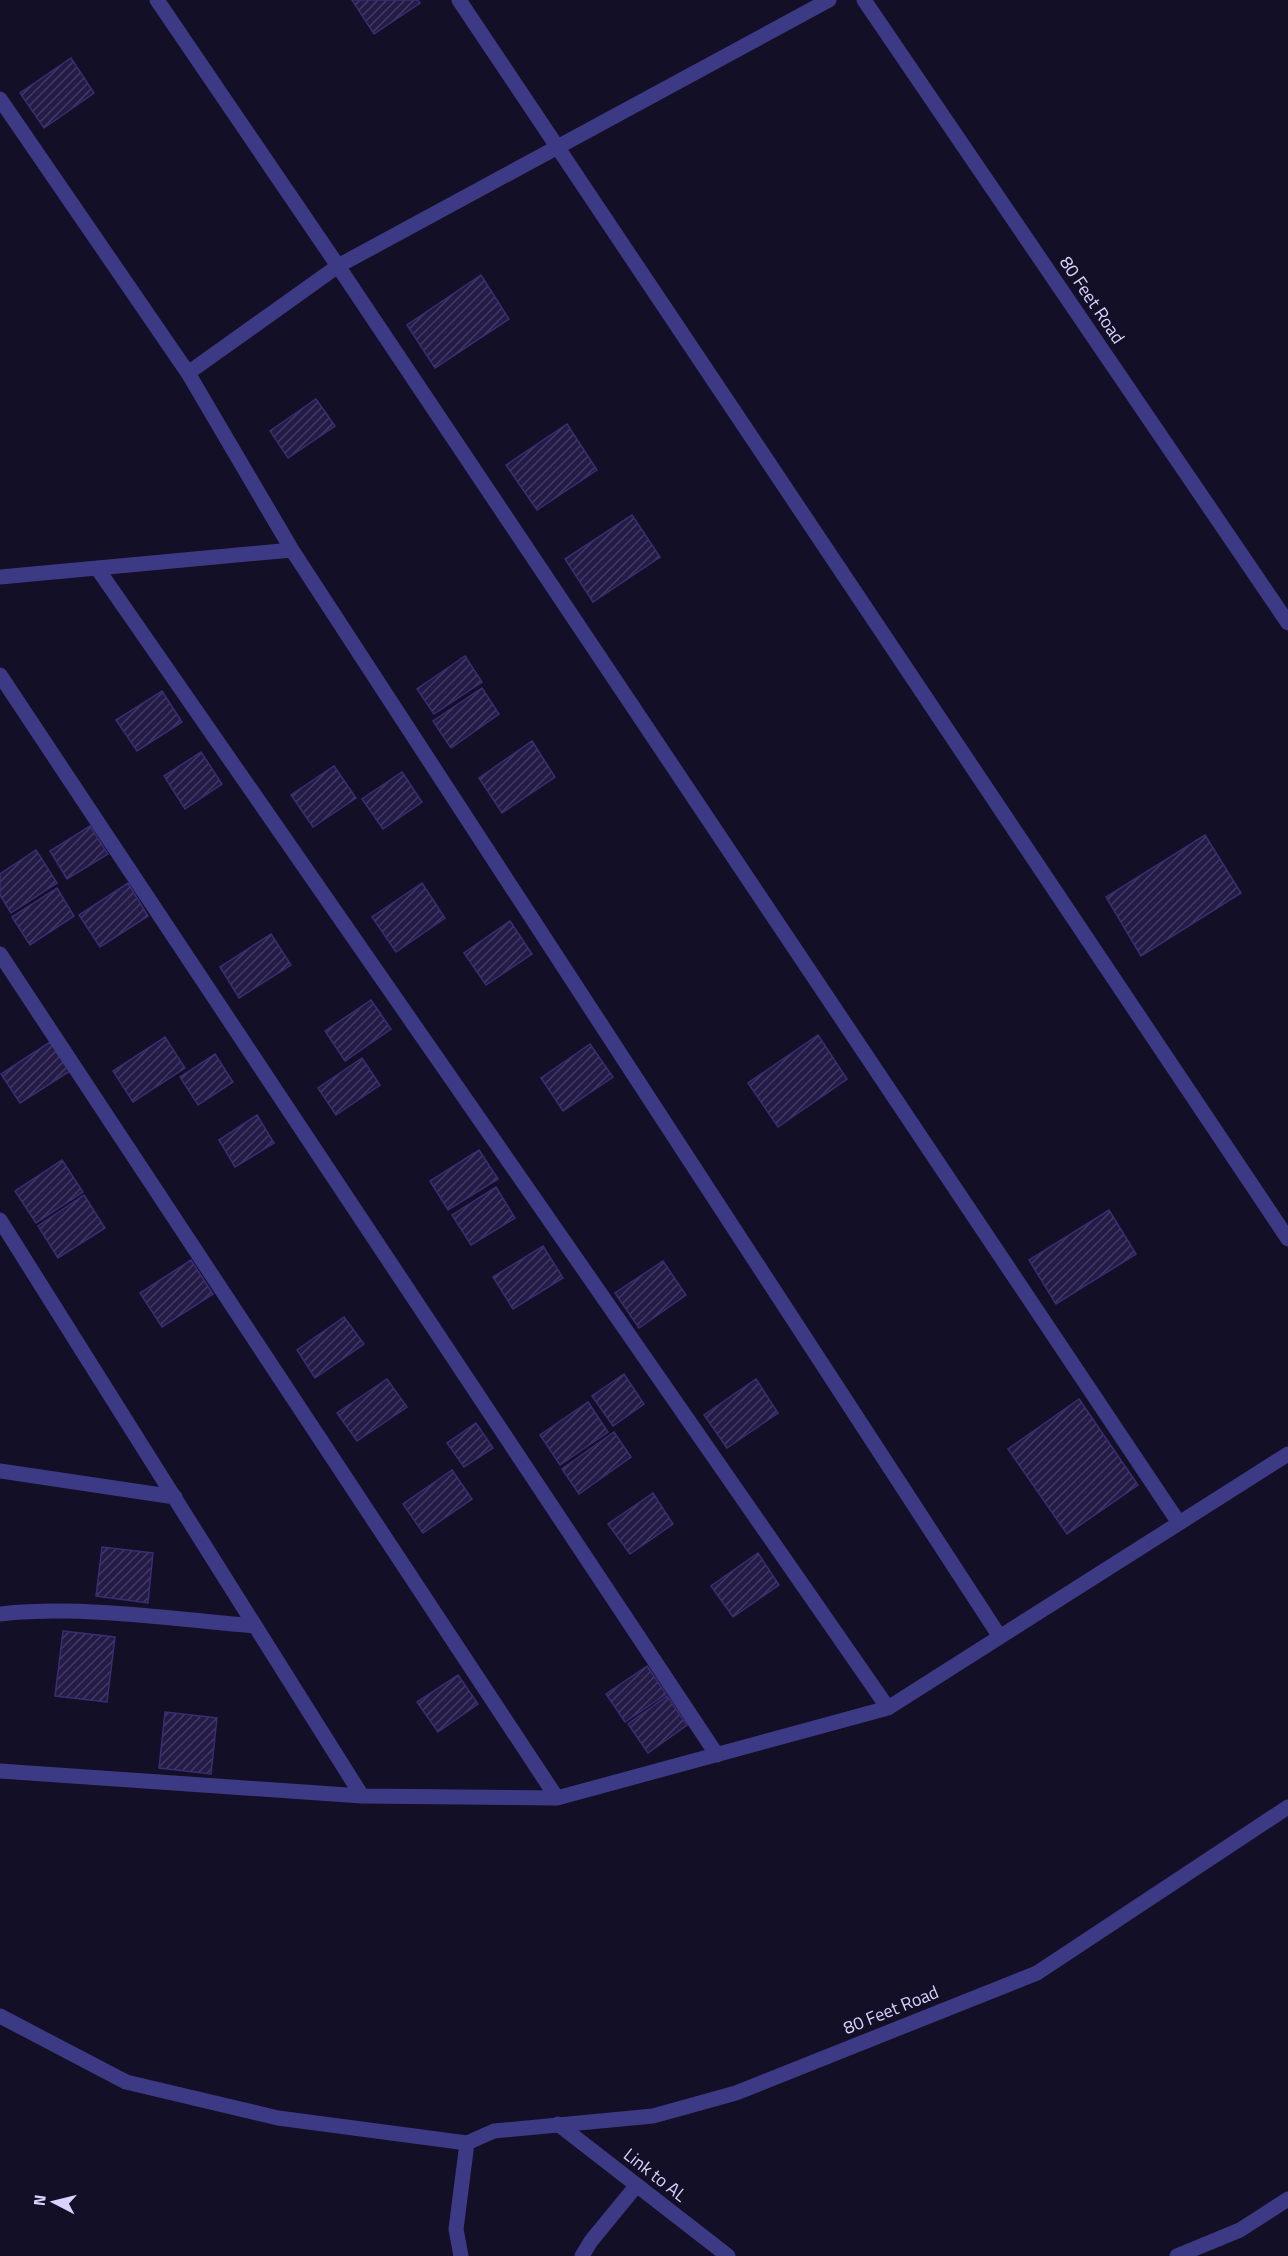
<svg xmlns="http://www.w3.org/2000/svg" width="1288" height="2256" font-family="'Titillium Web',sans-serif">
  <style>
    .building { fill: url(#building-hatch); stroke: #3b2d73; stroke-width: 1.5 }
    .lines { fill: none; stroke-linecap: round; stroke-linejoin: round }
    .minor { stroke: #3d3a85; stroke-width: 15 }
    .tertiary { stroke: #3d3a85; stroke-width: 15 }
    .labels { text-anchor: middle; stroke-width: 6; stroke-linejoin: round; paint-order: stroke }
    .street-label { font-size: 18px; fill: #d9d4ff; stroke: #130f26 }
  </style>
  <defs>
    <pattern id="building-hatch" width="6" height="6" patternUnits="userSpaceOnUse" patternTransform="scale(1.5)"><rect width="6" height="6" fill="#241b47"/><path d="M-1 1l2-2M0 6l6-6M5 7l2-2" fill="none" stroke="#433b63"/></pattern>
  </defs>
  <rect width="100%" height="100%" fill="#130f26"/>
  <!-- building -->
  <path class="building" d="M352 0H418L420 3 374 34Z
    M71 58 94 93 44 128 20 93Z
    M481 275 509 319 435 368 407 325Z
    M316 399 335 426 288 458 270 431Z
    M567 424 597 470 537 510 506 465Z
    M632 515 660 557 593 602 565 559Z
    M465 656 482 682 434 714 417 689Z
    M482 688 499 714 451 748 433 721Z
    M162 691 182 722 137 751 116 720Z
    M532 741 555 777 502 813 479 778Z
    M201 752 222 784 185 809 164 776Z
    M334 766 356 798 313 827 291 795Z
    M402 772 422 802 383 829 362 799Z
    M90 826 108 854 67 879 50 851Z
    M1205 835 1241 893 1141 956 1106 897Z
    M36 850 57 883 11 913 0 895V874Z
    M128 883 148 916 100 947 79 915Z
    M422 883 445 918 396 952 372 917Z
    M57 888 74 916 30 945 12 917Z
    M510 921 532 954 486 985 464 953Z
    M271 934 291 965 239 998 220 967Z
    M371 1000 391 1029 345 1061 325 1031Z
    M818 1035 847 1079 778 1127 748 1083Z
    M165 1037 185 1068 133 1102 113 1071Z
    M50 1042 70 1071 20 1103 1 1074Z
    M590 1044 613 1077 563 1111 541 1078Z
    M215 1054 233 1082 198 1105 180 1077Z
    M362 1058 380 1085 336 1115 318 1088Z
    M257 1115 274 1143 235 1167 219 1140Z
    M479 1150 498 1179 448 1210 430 1181Z
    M62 1160 83 1192 36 1223 15 1191Z
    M496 1187 515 1218 471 1245 452 1215Z
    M84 1195 105 1228 58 1258 38 1226Z
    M1109 1210 1136 1254 1056 1304 1029 1260Z
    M543 1246 563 1278 513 1309 493 1277Z
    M191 1260 213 1294 162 1327 140 1293Z
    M663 1261 686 1295 639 1328 615 1293Z
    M344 1317 364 1344 315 1378 297 1350Z
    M624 1374 644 1404 613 1426 592 1396Z
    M387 1379 407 1407 357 1441 337 1413Z
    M756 1379 778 1413 727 1448 704 1415Z
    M1079 1399 1138 1485 1067 1534 1008 1449Z
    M588 1402 608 1432 560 1465 540 1435Z
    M476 1423 493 1448 464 1467 447 1443Z
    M614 1432 631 1457 579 1494 562 1469Z
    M452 1470 472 1499 423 1533 403 1504Z
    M653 1493 673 1524 630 1554 608 1524Z
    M102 1547 153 1553 148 1603 96 1596Z
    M758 1553 779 1585 733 1617 711 1586Z
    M63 1631 115 1637 107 1702 55 1696Z
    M647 1666 666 1694 625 1722 606 1694Z
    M458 1675 478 1704 438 1732 417 1702Z
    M667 1696 687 1725 648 1753 628 1724Z
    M165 1712 217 1718 211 1774 159 1768Z"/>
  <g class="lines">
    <!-- minor -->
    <path class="minor" d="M157 0 338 266 1179 1523
      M459 0 1288 1239
      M0 99 188 373 338 266 829 0
      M188 373 292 550 1000 1637
      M97 568 888 1708
      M0 577 292 550
      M0 675 717 1755
      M0 954 557 1798
      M0 1220 362 1796 557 1798 888 1708 1288 1454
      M0 1471 175 1497
      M0 1614C82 1605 173 1619 255 1626
      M0 1771 362 1796
      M0 2016 126 2082 278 2118 467 2143
      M558 2124 728 2256
      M582 2256 591 2241 637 2185
      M1177 2256 1240 2230 1288 2199"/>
    <!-- tertiary -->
    <path class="tertiary" d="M864 0 1288 623
      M461 2256 456 2229 467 2143 494 2131 653 2116 736 2093 1037 1973 1288 1807"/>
  </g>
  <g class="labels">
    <!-- street labels -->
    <g class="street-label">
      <text transform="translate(1092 300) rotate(56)" y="6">80 Feet Road</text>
      <text transform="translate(891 2010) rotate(-22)" y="6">80 Feet Road</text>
      <text transform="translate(655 2175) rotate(38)" y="6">Link to AL</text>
    </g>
  </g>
  <!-- north arrow -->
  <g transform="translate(54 2202) rotate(277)" stroke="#130f26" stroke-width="4.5" paint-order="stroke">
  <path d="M0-4.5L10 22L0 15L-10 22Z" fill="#d9d4ff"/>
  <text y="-9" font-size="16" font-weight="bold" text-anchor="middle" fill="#d9d4ff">N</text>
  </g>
</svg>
